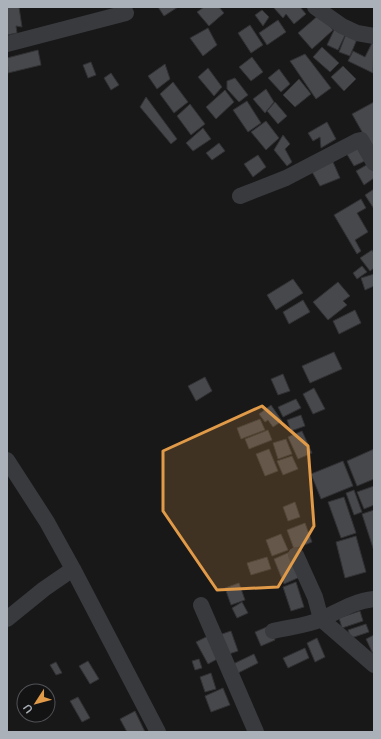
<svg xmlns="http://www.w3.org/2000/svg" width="381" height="739" font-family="Mulish,sans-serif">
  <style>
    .building { fill: #47484c; stroke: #323235 }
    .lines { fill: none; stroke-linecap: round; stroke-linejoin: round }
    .minor { stroke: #393a3e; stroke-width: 16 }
    .marked { fill: #e19a48; fill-opacity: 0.2; stroke: #e19a48; stroke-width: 3; stroke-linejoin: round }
  </style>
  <rect width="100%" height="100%" fill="#181819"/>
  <!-- building -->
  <path class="building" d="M7 7H19L22 27 16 26 17 33 7 35Z
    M158 7H178L164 16Z
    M204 7H219L224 13 209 26 197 12Z
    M273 7H300L306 14 294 24 286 14 283 18Z
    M262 10 269 17 263 26 255 15Z
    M320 14 333 30 312 49 298 33Z
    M278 20 286 32 267 45 259 33Z
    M250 25 263 45 251 53 238 33Z
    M208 28 217 45 203 56 190 38Z
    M335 28 346 33 338 50 327 45Z
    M346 34 357 39 350 56 339 52Z
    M374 39 373 73 348 61 353 51 365 57Z
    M322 47 339 63 330 72 313 57Z
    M38 50 41 65 8 73 7 58Z
    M305 54 331 88 316 99 290 61Z
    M252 57 263 72 251 81 239 67Z
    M91 62 96 75 88 78 83 65Z
    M165 64 170 79 157 89 148 76Z
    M343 66 356 79 344 91 331 77Z
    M208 68 222 87 214 96 198 77Z
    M279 69 290 84 281 92 268 78Z
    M111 73 119 85 111 90 104 78Z
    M235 78 248 95 239 102 227 89V81Z
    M299 79 311 94 295 107 283 95Z
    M173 82 188 102 174 113 160 94Z
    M266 89 274 102 265 113 253 99Z
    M225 90 234 102 216 119 206 107Z
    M146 97 177 139 171 144 140 107Z
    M247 101 261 123 248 132 233 110Z
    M275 102 287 116 278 124 267 111Z
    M374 102V153L352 114Z
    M190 104 205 124 191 135 177 116Z
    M266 121 279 138 266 150 251 132Z
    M327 122 336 139 321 148 320 137 313 141 308 133Z
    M203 128 211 139 193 151 186 143Z
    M283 135 290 144 285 149 292 162 287 166 274 150Z
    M219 143 225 151 212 160 206 153Z
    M359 145 367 160 354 166 345 151Z
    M258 155 266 167 253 177 244 164Z
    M333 162 340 178 320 186 311 170Z
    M370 163 374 171V178L364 185 356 171Z
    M374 189V209L365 195Z
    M361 199 366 208 357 213 368 232 355 240 361 251 357 254 334 215Z
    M372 250 374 253V268L370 271 360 258Z
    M362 266 367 272 357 279 353 273Z
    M374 274V286L365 290 361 278Z
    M293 279 303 293 276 310 267 295Z
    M338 282 350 296 343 301 347 305 328 320 313 302Z
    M303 300 310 312 289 324 283 312Z
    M355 310 361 323 339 334 333 321Z
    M334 352 342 369 310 383 302 366Z
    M283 374 290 391 278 395 271 379Z
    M205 377 212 391 196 401 188 386Z
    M314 388 325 409 313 414 303 394Z
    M296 399 301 408 283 417 278 407Z
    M271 405 282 421 273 427 268 420 265 422 259 414Z
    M301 415 305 426 291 431 287 420Z
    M260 419 265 430 241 439 237 428Z
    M268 430 272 440 249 449 245 439Z
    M302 431 312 453 298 459 288 437Z
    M286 439 292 454 278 459 273 443Z
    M269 449 278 471 265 476 256 454Z
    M374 449V479L357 486 347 461Z
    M292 456 298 469 283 475 277 461Z
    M343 461 353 486 321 499 311 474Z
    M374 486V505L364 509 357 492Z
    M354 490 362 512 354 515 346 493Z
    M344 497 356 533 341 538 328 502Z
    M295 502 300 517 288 521 283 507Z
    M374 510V551L362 514Z
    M305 523 312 542 294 549 287 530Z
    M281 534 288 550 272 556 266 540Z
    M356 536 366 572 345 578 336 542Z
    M290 552 300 577 284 584 274 559Z
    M267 557 271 569 251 575 247 563Z
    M296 582 304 607 291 611 283 587Z
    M239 583 245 600 231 605 225 588Z
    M242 602 248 613 237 618 232 608Z
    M360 611 363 621 342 628 339 618Z
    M366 624 369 632 351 638 348 630Z
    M269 626 275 640 261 646 255 632Z
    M231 631 238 651 226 655 219 635Z
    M210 635 221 657 208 664 196 642Z
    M374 635V656L366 639Z
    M317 638 325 657 315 662 307 643Z
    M305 648 309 658 288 668 283 658Z
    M254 654 258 663 236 674 231 665Z
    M199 659 202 668 195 670 192 661Z
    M88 661 99 679 90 684 79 666Z
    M56 662 62 673 56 675 50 665Z
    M211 673 216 689 205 692 200 677Z
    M223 688 230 705 211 712 205 696Z
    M78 697 90 718 82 722 70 701Z
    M135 711 145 732H127L120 719Z"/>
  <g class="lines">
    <!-- minor -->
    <path class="minor" d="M315 7 342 26 357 33 374 36
      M7 44 126 13
      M240 196 286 178 357 141 361 140 374 163
      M7 460 47 522 73 569
      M296 555 315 597 321 619 374 665
      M201 605 256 732
      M7 619 44 589 73 569 158 732
      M273 631C289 627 306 626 322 619 339 611 354 601 374 599"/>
  </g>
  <!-- marked area -->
  <path class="marked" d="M262 406 308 446 314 526 278 587 217 590 163 511V451Z"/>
  <!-- border -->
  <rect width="381" height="739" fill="none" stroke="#abb1b8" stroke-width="16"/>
  <!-- north arrow -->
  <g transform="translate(36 703) rotate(234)"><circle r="19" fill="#131314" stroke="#505256"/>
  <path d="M0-3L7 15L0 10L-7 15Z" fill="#e19a48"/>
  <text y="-6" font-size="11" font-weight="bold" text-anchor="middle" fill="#abb1b8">U</text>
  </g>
</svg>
